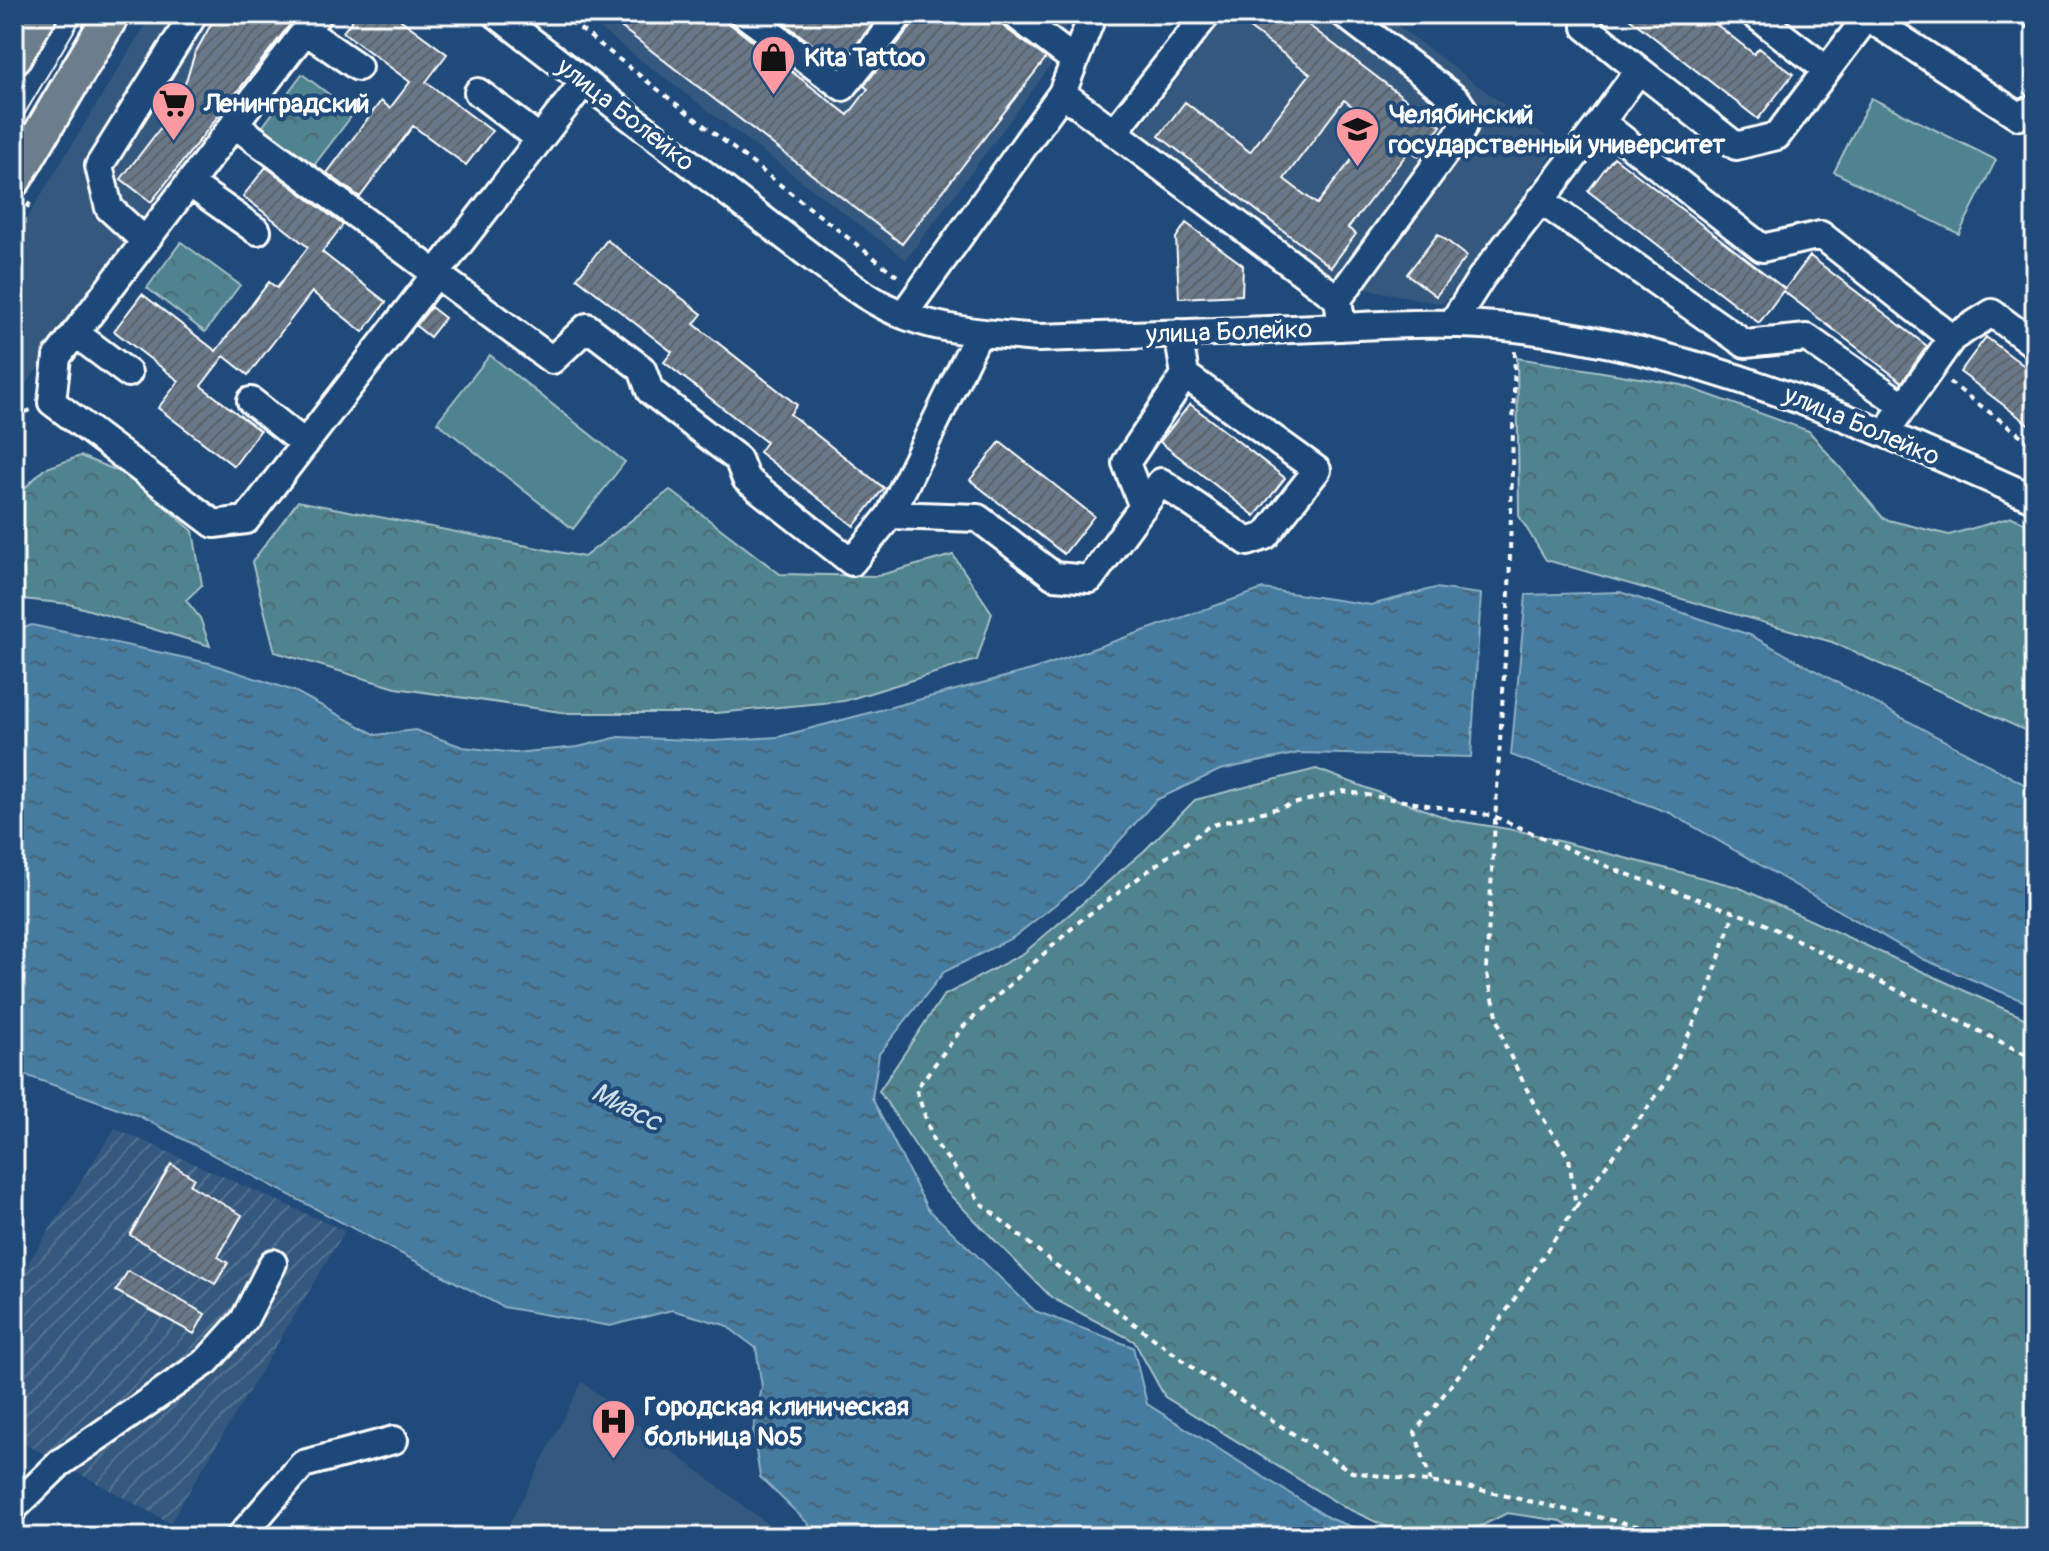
<svg xmlns="http://www.w3.org/2000/svg" width="2049" height="1551" font-family="Pangolin,sans-serif">
  <style>
    .built { fill: #35587e }
    .industrial { fill: url(#industrial-furrows) }
    .forest { fill: url(#forest-crowns); stroke: #a7c1c7; stroke-width: 2 }
    .pitch { fill: #4f838f; stroke: #a7c1c7; stroke-width: 2 }
    .water { fill: url(#water-ripples); stroke: #8fb0c5; stroke-width: 2 }
    .building { fill: url(#building-hatch); stroke: #fff; stroke-width: 2; fill-rule: evenodd }
    .lines { fill: none; stroke-linecap: round; stroke-linejoin: round }
    .minor-casing { stroke: #fff; stroke-width: 32 }
    .major-casing { stroke: #fff; stroke-width: 40 }
    .path { stroke: #fff; stroke-width: 4; stroke-dasharray: 6 6; stroke-linecap: butt }
    .minor { stroke: #1f4a7a; stroke-width: 26 }
    .major { stroke: #6c7d8b; stroke-width: 34 }
    .tram { stroke: #fff; stroke-width: 2 }
    .labels { text-anchor: middle; stroke-width: 8; stroke-linejoin: round; paint-order: stroke }
    .poi-label { font-size: 26px; font-weight: bold; fill: #fff; stroke: #1f4a7a; text-anchor: start }
    .street-label { font-size: 26px; fill: #fff; stroke: #1f4a7a }
    .water-label { font-size: 28px; font-style: italic; fill: #d0dee7; stroke: #1f4a7a }
  </style>
  <defs>
    <pattern id="industrial-furrows" width="10" height="10" patternUnits="userSpaceOnUse" patternTransform="scale(2)"><rect width="10" height="10" fill="#35587e"/><path d="M-1 1l2-2M0 10L10 0M9 11l2-2" fill="none" stroke="#537191"/></pattern>
    <pattern id="forest-crowns" width="20" height="18" patternUnits="userSpaceOnUse" patternTransform="scale(2)"><rect width="20" height="18" fill="#4f838f"/><path d="M2 6a3 3 0 1 1 6 0M12 15a3 3 0 1 1 6 0" fill="none" stroke="#4e6a71"/></pattern>
    <pattern id="water-ripples" width="26" height="14" patternUnits="userSpaceOnUse" patternTransform="scale(2)"><rect width="26" height="14" fill="#447c9f"/><path d="M2 4q2-2 4 0t4 0M15 11q2-2 4 0t4 0" fill="none" stroke="#486476"/></pattern>
    <pattern id="building-hatch" width="6" height="6" patternUnits="userSpaceOnUse" patternTransform="scale(2)"><rect width="6" height="6" fill="#697888"/><path d="M-1 1l2-2M0 6l6-6M5 7l2-2" fill="none" stroke="#5a626a"/></pattern>
  </defs>
  <rect width="100%" height="100%" fill="#1f4a7a"/>
  <filter id="ink" filterUnits="userSpaceOnUse"><feTurbulence type="fractalNoise" baseFrequency=".0125" numOctaves="2"/><feDisplacementMap in="SourceGraphic" scale="16" xChannelSelector="R" yChannelSelector="G"/><feConvolveMatrix kernelMatrix="1 2 1 2 8 2 1 2 1" color-interpolation-filters="sRGB"/></filter>
  <g filter="url(#ink)">
    <!-- built -->
    <path class="built" d="M152 14H307L14 400V239Z
      M580 14H1075L1054 41 1052 64 906 260Z
      M1196 14H1382L1559 146 1443 304 1320 280 1134 135 1215 31Z
      M582 1382 784 1537H503Z"/>
    <!-- industrial -->
    <path class="industrial" d="M115 1128 345 1231 170 1523 14 1438V1285Z"/>
    <!-- forest -->
    <path class="forest" d="M302 74 354 113 308 173 257 134Z
      M181 242 240 285 205 332 147 288Z
      M1517 358 1682 385 1809 431 1884 519 1949 535 2012 517 2035 527V735L1832 642 1546 560 1519 516Z
      M80 456 128 475 193 531 202 585 186 600 200 618 210 646 69 604 14 598V499L44 469Z
      M670 490 780 574 877 576 953 555 992 613 977 660 844 701 716 713H568L396 688 275 652 252 562 298 501 584 557Z
      M1316 769 1452 820 1520 831 1738 887 2035 1023V1537H1587L1561 1521 1507 1513 1459 1537 1396 1531 1344 1507 1165 1397 1134 1341 1052 1298 945 1190 879 1091 943 996 1024 953 1144 851 1195 800Z"/>
    <!-- pitch -->
    <path class="pitch" d="M1871 98 1996 160 1959 234 1834 172Z
      M490 355 625 462 573 529 437 422Z"/>
    <!-- water -->
    <path class="water" d="M1435 588 1481 594 1471 757 1299 753 1220 770 1156 800 1081 884 1014 937 944 972 879 1054 872 1098 927 1208 1035 1311 1133 1347 1147 1404 1329 1518 1378 1537H822L760 1477 753 1431 762 1387 756 1348 725 1325 672 1310 610 1326 503 1307 137 1115 14 1071V631L32 625 209 663 294 691 376 735 415 730 463 747 514 753 578 747 619 737 713 741 778 737 1035 669 1263 589 1371 605Z
      M1620 592 1750 635 2035 790V1006L1923 959 1670 813 1511 755 1526 595Z"/>
    <!-- building -->
    <path class="building" d="M217 14H298L151 202 121 179 178 105 195 53Z
      M357 14H393L447 54 426 82 492 131 466 165 413 126 360 197 327 173 381 101 390 108 410 82 343 32Z
      M604 14H717L848 115 868 89 864 86 913 24 916 14H996L1004 27 1046 58 902 244Z
      M772 14H880L840 65Z
      M1231 14H1294L1441 126 1418 156 1410 150 1348 228 1356 234 1331 267 1159 136 1185 102 1250 152 1310 74ZM1344 100 1378 126 1317 204 1284 179Z
      M1624 14H1703L1754 54 1759 48 1793 74 1758 119Z
      M1614 157 1785 289 1810 256 1927 346 1902 382 1783 291 1759 323 1588 191Z
      M266 167 343 225 322 252 386 302 363 332 312 292 248 375 224 356 201 386 260 431 234 466 158 408 179 381 114 331 142 294 216 351 269 282 277 288 308 247 243 196Z
      M1186 223 1243 265 1242 295 1179 298 1176 238Z
      M1438 234 1467 256 1436 296 1407 274Z
      M607 240 702 314 694 324 797 405 790 414 884 488 854 526 759 452 766 442 664 362 672 352 577 278Z
      M431 307 445 318 430 337 416 326Z
      M1986 337 2035 374V429L1960 372Z
      M1190 404 1285 478 1255 516 1160 442Z
      M1000 442 1094 516 1064 554 970 480Z
      M171 1164 194 1178 190 1185 242 1215 218 1257 228 1263 215 1284 130 1235Z
      M128 1271 205 1314 194 1334 116 1291Z"/>
    <g class="lines">
      <defs>
        <path id="minor" d="M318 14 57 357 52 402 214 524 246 520 584 82
          M496 14 817 261C844 281 874 304 906 316 948 332 995 334 1039 338 1132 335 1224 332 1317 328 1383 325 1450 320 1516 328 1705 351 1863 423 2035 499
          M744 14 843 87 900 14
          M1014 14 1074 60
          M1586 14V27L1639 70
          M1754 14 1827 70
          M1863 14 2019 116 2031 110
          M2034 14 2035 15
          M306 31 358 67
          M478 92 540 139
          M1062 93 1338 299
          M1601 122 1639 70 1736 146 1777 136 1867 17
          M234 124 552 360 587 327 642 369 650 391 738 459 746 479 852 562 890 515 978 518 1054 576 1090 579 1161 482 1248 542 1265 536 1317 470 1185 375
          M1114 132 1207 14
          M189 183 257 231
          M1540 200 1745 344 1807 338 1904 406
          M145 241 109 208 99 166 194 14
          M903 315 1062 93 1093 14
          M1452 324 1481 278 1601 122 1762 248 1821 235 1952 338
          M1342 327 1338 299 1463 128 1467 115 1457 100 1344 14
          M75 333 128 373
          M251 401 305 444
          M1894 420 1952 338 1992 313 2035 345
          M1143 507 1126 463 1185 375 1178 333
          M890 515 979 333
          M14 1508 60 1463 207 1361 244 1320 273 1263
          M240 1537 303 1464 394 1440"/>
        <path id="major" d="M14 57 39 14
          M14 179 112 14"/>
      </defs>
      <!-- minor casing -->
      <use href="#minor" class="minor-casing"/>
      <!-- major casing -->
      <use href="#major" class="major-casing"/>
      <!-- path -->
      <path class="path" d="M561 14 901 279
        M14 228 31 201
        M1949 382 2035 446
        M14 417 31 410
        M1576 1207 1667 1081 1707 995 1734 912
        M1431 1482 1415 1432 1497 1325 1576 1207 1569 1158 1535 1106 1504 1043 1486 970 1509 593 1515 350
        M1685 1537 1472 1488 1352 1472 1204 1376 1053 1263 983 1205 933 1140 916 1089 963 1027 1080 921 1209 826 1343 791 1494 816 1613 869 1759 921 2035 1059"/>
      <!-- minor -->
      <use href="#minor" class="minor"/>
      <!-- major -->
      <use href="#major" class="major"/>
      <!-- tram -->
      <path class="tram" d="M14 132 84 14"/>
    </g>
  </g>
  <!-- icons -->
  <defs>
    <symbol id="shop-pin" viewBox="-11 -11 22 30"><path d="M0 17L-7.5 6A9.5 9.5 0 1 1 7.5 6Z" fill="#ff9aa2" stroke="#1f4a7a"/><path d="M-5-2.5h2.3a2.7 3.5 0 0 1 5.4 0H5L5.5 6h-11ZM-1.5-2.5h3a1.5 2.3 0 0 0-3 0Z" fill="#111"/></symbol>
    <symbol id="supermarket-pin" viewBox="-11 -11 22 30"><path d="M0 17L-7.5 6A9.5 9.5 0 1 1 7.5 6Z" fill="#ff9aa2" stroke="#1f4a7a"/><path d="M-6-5.5h2.5l.6 2H6L4.5 2H-2.5L-4.4-4H-6ZM-1.5 3.2a1.3 1.3 0 1 0 .1 0ZM3 3.2a1.3 1.3 0 1 0 .1 0Z" fill="#111"/></symbol>
    <symbol id="university-pin" viewBox="-11 -11 22 30"><path d="M0 17L-7.5 6A9.5 9.5 0 1 1 7.5 6Z" fill="#ff9aa2" stroke="#1f4a7a"/><path d="M0-5L7-2L0 1L-7-2ZM-4 1L0 2.5L4 1V4Q0 6-4 4Z" fill="#111"/></symbol>
    <symbol id="hospital-pin" viewBox="-11 -11 22 30"><path d="M0 17L-7.5 6A9.5 9.5 0 1 1 7.5 6Z" fill="#ff9aa2" stroke="#1f4a7a"/><path d="M-5-5h3v3.5h4V-5h3V5h-3V1.5h-4V5h-3Z" fill="#111"/></symbol>
  </defs>
  <g fill-rule="evenodd">
    <use href="#shop-pin" x="748" y="32" width="51" height="69"/>
    <use href="#supermarket-pin" x="148" y="78" width="51" height="69"/>
    <use href="#university-pin" x="1332" y="104" width="51" height="69"/>
    <use href="#hospital-pin" x="588" y="1396" width="51" height="69"/>
  </g>
  <g class="labels">
    <!-- poi labels -->
    <g class="poi-label">
      <text x="804" y="66">Kita Tattoo</text>
      <text x="204" y="112">Ленинградский</text>
      <text x="1389" y="123">Челябинский<tspan x="1389" dy="30">государственный университет</tspan></text>
      <text x="644" y="1415">Городская клиническая<tspan x="644" dy="30">больница №5</tspan></text>
    </g>
    <!-- street labels -->
    <g class="street-label">
      <text transform="translate(626 114) rotate(38)" y="9">улица Болейко</text>
      <text transform="translate(1229 331) rotate(-2)" y="9">улица Болейко</text>
      <text transform="translate(1862 425) rotate(23)" y="9">улица Болейко</text>
    </g>
    <!-- water labels -->
    <g class="water-label">
      <text transform="translate(627 1106) rotate(27)" y="10">Миасс</text>
    </g>
  </g>
  <!-- margin -->
  <rect width="2049" height="1551" fill="none" stroke="#1f4a7a" stroke-width="48"/>
  <rect x="24" y="24" width="2001" height="1503" fill="none" stroke="#fff" stroke-width="3" filter="url(#ink)"/>
</svg>
